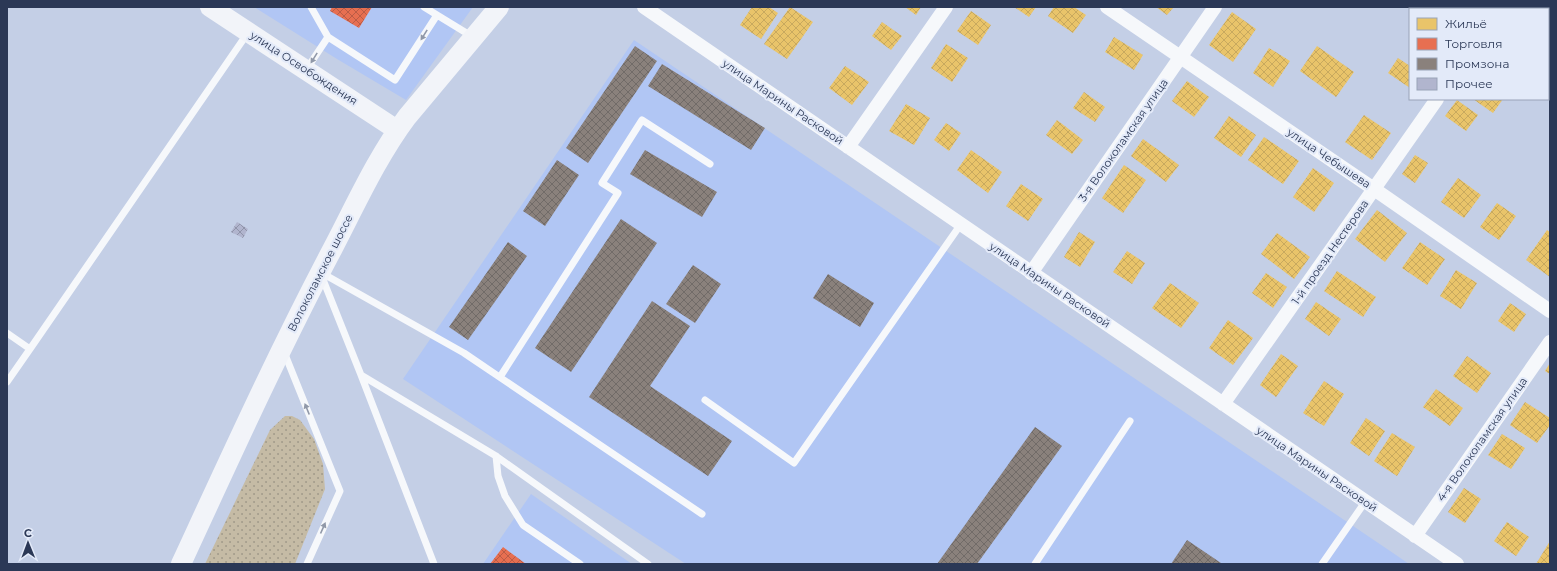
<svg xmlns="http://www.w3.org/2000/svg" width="1557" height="571" font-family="Montserrat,sans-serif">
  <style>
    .built { fill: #b1c6f4 }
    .grass { fill: url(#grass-dots) }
    .homes { fill: url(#homes-cross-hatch) }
    .shops { fill: url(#shops-cross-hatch) }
    .industry { fill: url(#industry-cross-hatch) }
    .building { fill: url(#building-cross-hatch) }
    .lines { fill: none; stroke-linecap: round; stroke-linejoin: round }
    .lane { stroke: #f6f8fb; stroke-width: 7 }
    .street { stroke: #f6f8fb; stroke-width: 14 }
    .secondary { stroke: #f2f4f9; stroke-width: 20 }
    .oneway { fill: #9098a8 }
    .labels { text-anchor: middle; stroke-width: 4; stroke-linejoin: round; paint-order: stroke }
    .street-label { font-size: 11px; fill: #2b3856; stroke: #e3eaf9 }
  </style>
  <defs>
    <pattern id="grass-dots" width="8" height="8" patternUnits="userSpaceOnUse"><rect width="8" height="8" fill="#c5bba5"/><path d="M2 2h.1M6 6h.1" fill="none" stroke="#a09989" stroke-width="1.8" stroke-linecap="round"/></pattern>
    <pattern id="homes-cross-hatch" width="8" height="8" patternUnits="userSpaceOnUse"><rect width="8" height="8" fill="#e9c46a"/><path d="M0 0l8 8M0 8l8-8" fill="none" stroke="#c8a95e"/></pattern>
    <pattern id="shops-cross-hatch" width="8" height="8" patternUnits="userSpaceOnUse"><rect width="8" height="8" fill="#e76f51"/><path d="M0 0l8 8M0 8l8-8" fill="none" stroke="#bb5c46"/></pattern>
    <pattern id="industry-cross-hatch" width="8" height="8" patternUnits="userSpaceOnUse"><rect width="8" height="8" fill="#8a817c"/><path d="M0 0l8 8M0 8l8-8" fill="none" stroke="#716b68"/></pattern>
    <pattern id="building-cross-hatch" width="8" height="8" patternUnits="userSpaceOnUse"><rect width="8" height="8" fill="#b1b5ce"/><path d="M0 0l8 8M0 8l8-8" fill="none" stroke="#9094aa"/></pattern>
  </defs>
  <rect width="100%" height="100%" fill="#c4cfe6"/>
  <!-- built -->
  <path class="built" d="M254 7H473L406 100 337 59Z
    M634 40 1396 555 1409 564H686L403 379Z
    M531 494 632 564H483Z"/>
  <!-- grass -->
  <path class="grass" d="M285 416H292L300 420 314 439 323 464 325 489 295 564H205L270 430Z"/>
  <!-- homes -->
  <path class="homes" d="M752 7H769L778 13 761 39 740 25Z
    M790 7 813 22 787 59 764 44Z
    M905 7H921L916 15Z
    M1014 7H1036L1029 17Z
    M1054 7H1074L1086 15 1073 33 1048 16Z
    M1156 7H1174L1167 15Z
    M971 11 991 25 978 45 957 31Z
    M1232 12 1256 29 1233 62 1209 45Z
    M882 22 902 36 891 50 872 36Z
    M1114 37 1143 55 1134 70 1105 52Z
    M946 44 968 58 952 82 931 68Z
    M1317 46 1354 72 1336 97 1300 71Z
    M1269 48 1290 61 1273 87 1253 73Z
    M1550 50V66L1548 64V53Z
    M1398 58 1410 66V88L1388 73Z
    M845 66 869 82 852 105 829 88Z
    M1187 81 1209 97 1194 117 1172 101Z
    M1084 92 1105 107 1095 122 1073 108Z
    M1473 99H1503L1493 113Z
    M1457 100 1478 115 1466 131 1445 116Z
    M906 104 930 118 914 145 889 131Z
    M1364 115 1391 133 1372 160 1345 142Z
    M1229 116 1256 135 1241 157 1214 138Z
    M1057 120 1083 140 1072 154 1046 135Z
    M946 123 961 133 949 151 934 140Z
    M1264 137 1299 161 1283 184 1248 160Z
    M1143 139 1179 165 1166 182 1131 156Z
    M971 150 1002 172 988 193 957 170Z
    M1415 155 1428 163 1415 183 1402 174Z
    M1124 165 1146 180 1123 213 1102 198Z
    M1313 168 1334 183 1314 212 1293 197Z
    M1458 178 1481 195 1464 218 1441 202Z
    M1021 184 1043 199 1028 221 1006 206Z
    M1497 203 1516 216 1499 240 1480 227Z
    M1377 210 1407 233 1385 262 1355 239Z
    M1547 230 1550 232V277L1526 260Z
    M1079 232 1095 242 1080 267 1064 257Z
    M1277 233 1310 257 1294 279 1261 254Z
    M1420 242 1445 259 1427 285 1402 268Z
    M1127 251 1145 263 1132 284 1113 272Z
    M1456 270 1477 283 1461 309 1440 296Z
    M1337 271 1376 297 1363 317 1324 291Z
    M1266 273 1287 287 1273 308 1252 293Z
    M1170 283 1199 303 1181 328 1152 308Z
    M1316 302 1341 319 1329 336 1305 319Z
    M1510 303 1526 314 1514 332 1498 321Z
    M1228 320 1253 338 1233 365 1209 348Z
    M1281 354 1298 366 1276 397 1260 385Z
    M1467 356 1491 373 1477 393 1453 376Z
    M1550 363V374L1545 371Z
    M1324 381 1344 394 1324 426 1303 413Z
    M1436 389 1463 408 1450 426 1423 407Z
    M1525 402 1550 418V425L1537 443 1510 425Z
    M1366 418 1385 431 1369 456 1350 443Z
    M1392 433 1415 447 1397 476 1374 461Z
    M1502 434 1525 448 1511 469 1488 455Z
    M1464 488 1481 499 1465 523 1448 512Z
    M1507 522 1529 537 1516 556 1494 541Z
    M1550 541V564H1536Z"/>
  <!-- shops -->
  <path class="shops" d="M332 7H372L359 28 330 11Z
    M503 547 526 564H490Z"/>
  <!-- industry -->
  <path class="industry" d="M635 46 657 61 588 163 566 148Z
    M662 64 765 128 751 150 648 86Z
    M645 150 717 192 702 217 630 174Z
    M557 160 579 175 545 226 523 211Z
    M621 219 657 243 571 372 535 348Z
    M508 242 527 256 468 340 449 327Z
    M693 265 721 284 695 323 666 304Z
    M828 274 874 303 860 327 813 298Z
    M652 301 690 326 650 386 732 441 708 476 589 397Z
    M1035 427 1062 446 977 564H937Z
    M1187 540 1221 563 1220 564H1171Z"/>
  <!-- building -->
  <path class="building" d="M237 222 248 229 243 238 231 232Z"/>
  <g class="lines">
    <!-- lane -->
    <path class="lane" d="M311 7 328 37
      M424 7 437 15
      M306 70 328 37 395 80 437 15 473 37
      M7 333 30 349 7 382
      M30 349 247 34
      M284 352 340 491 307 564
      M361 375 434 564
      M500 377 618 193 602 183 642 120 710 164
      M705 400 794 463 961 224
      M496 456 498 476 505 496 523 525 580 564
      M648 564 496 456 361 375 320 272 464 353 702 514
      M1035 564 1130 421
      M1322 564 1365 502"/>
    <!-- street -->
    <path class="street" d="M644 7 1457 564
      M1107 7 1374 189 1550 311
      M1500 9 1501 7
      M848 147 946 7
      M1031 273 1215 7
      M1223 404 1437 99
      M1415 536 1550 342"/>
    <!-- secondary -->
    <path class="secondary" d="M210 7 397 130
      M181 564C230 458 278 352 333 248 356 204 377 157 407 117L499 7"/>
  </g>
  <!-- one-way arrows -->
  <defs><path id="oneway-solid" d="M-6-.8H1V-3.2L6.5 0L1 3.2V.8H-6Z"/></defs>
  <g class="oneway">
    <use href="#oneway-solid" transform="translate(424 35) rotate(122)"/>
    <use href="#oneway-solid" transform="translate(314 58) rotate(122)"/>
    <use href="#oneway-solid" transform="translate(307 409) rotate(-112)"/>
    <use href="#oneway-solid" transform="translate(323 528) rotate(-66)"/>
  </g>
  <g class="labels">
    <!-- street labels -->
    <g class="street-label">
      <text transform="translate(304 68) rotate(33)" y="4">улица Освобождения</text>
      <text transform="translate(783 102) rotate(34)" y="4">улица Марины Расковой</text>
      <text transform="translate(1123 140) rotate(-55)" y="4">3-я Волоколамская улица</text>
      <text transform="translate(1329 158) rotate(34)" y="4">улица Чебышева</text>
      <text transform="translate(1330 252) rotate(-55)" y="4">1-й проезд Нестерова</text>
      <text transform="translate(320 273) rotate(-63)" y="4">Волоколамское шоссе</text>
      <text transform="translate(1050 285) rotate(34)" y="4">улица Марины Расковой</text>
      <text transform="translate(1482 439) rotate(-55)" y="4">4-я Волоколамская улица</text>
      <text transform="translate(1317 469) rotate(34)" y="4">улица Марины Расковой</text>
    </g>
  </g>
  <!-- border -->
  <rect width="1557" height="571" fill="none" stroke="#2b3856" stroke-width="16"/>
  <!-- legend -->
  <rect x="1409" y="8" width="140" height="92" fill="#e3eaf9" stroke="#99a3b8"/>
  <rect x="1417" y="18" width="20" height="12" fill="#e9c46a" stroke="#99a3b8"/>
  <text x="1445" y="28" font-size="12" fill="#2b3856">Жильё</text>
  <rect x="1417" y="38" width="20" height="12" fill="#e76f51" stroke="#99a3b8"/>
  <text x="1445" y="48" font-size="12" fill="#2b3856">Торговля</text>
  <rect x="1417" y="58" width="20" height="12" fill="#8a817c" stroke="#99a3b8"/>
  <text x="1445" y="68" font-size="12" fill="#2b3856">Промзона</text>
  <rect x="1417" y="78" width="20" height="12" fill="#b1b5ce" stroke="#99a3b8"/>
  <text x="1445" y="88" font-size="12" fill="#2b3856">Прочее</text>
  <!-- north arrow -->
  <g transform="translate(28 543) rotate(359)" stroke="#e3eaf9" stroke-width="3" paint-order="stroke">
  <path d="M0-3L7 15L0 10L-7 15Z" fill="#2b3856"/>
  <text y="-6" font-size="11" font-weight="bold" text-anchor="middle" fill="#2b3856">С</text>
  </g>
</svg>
